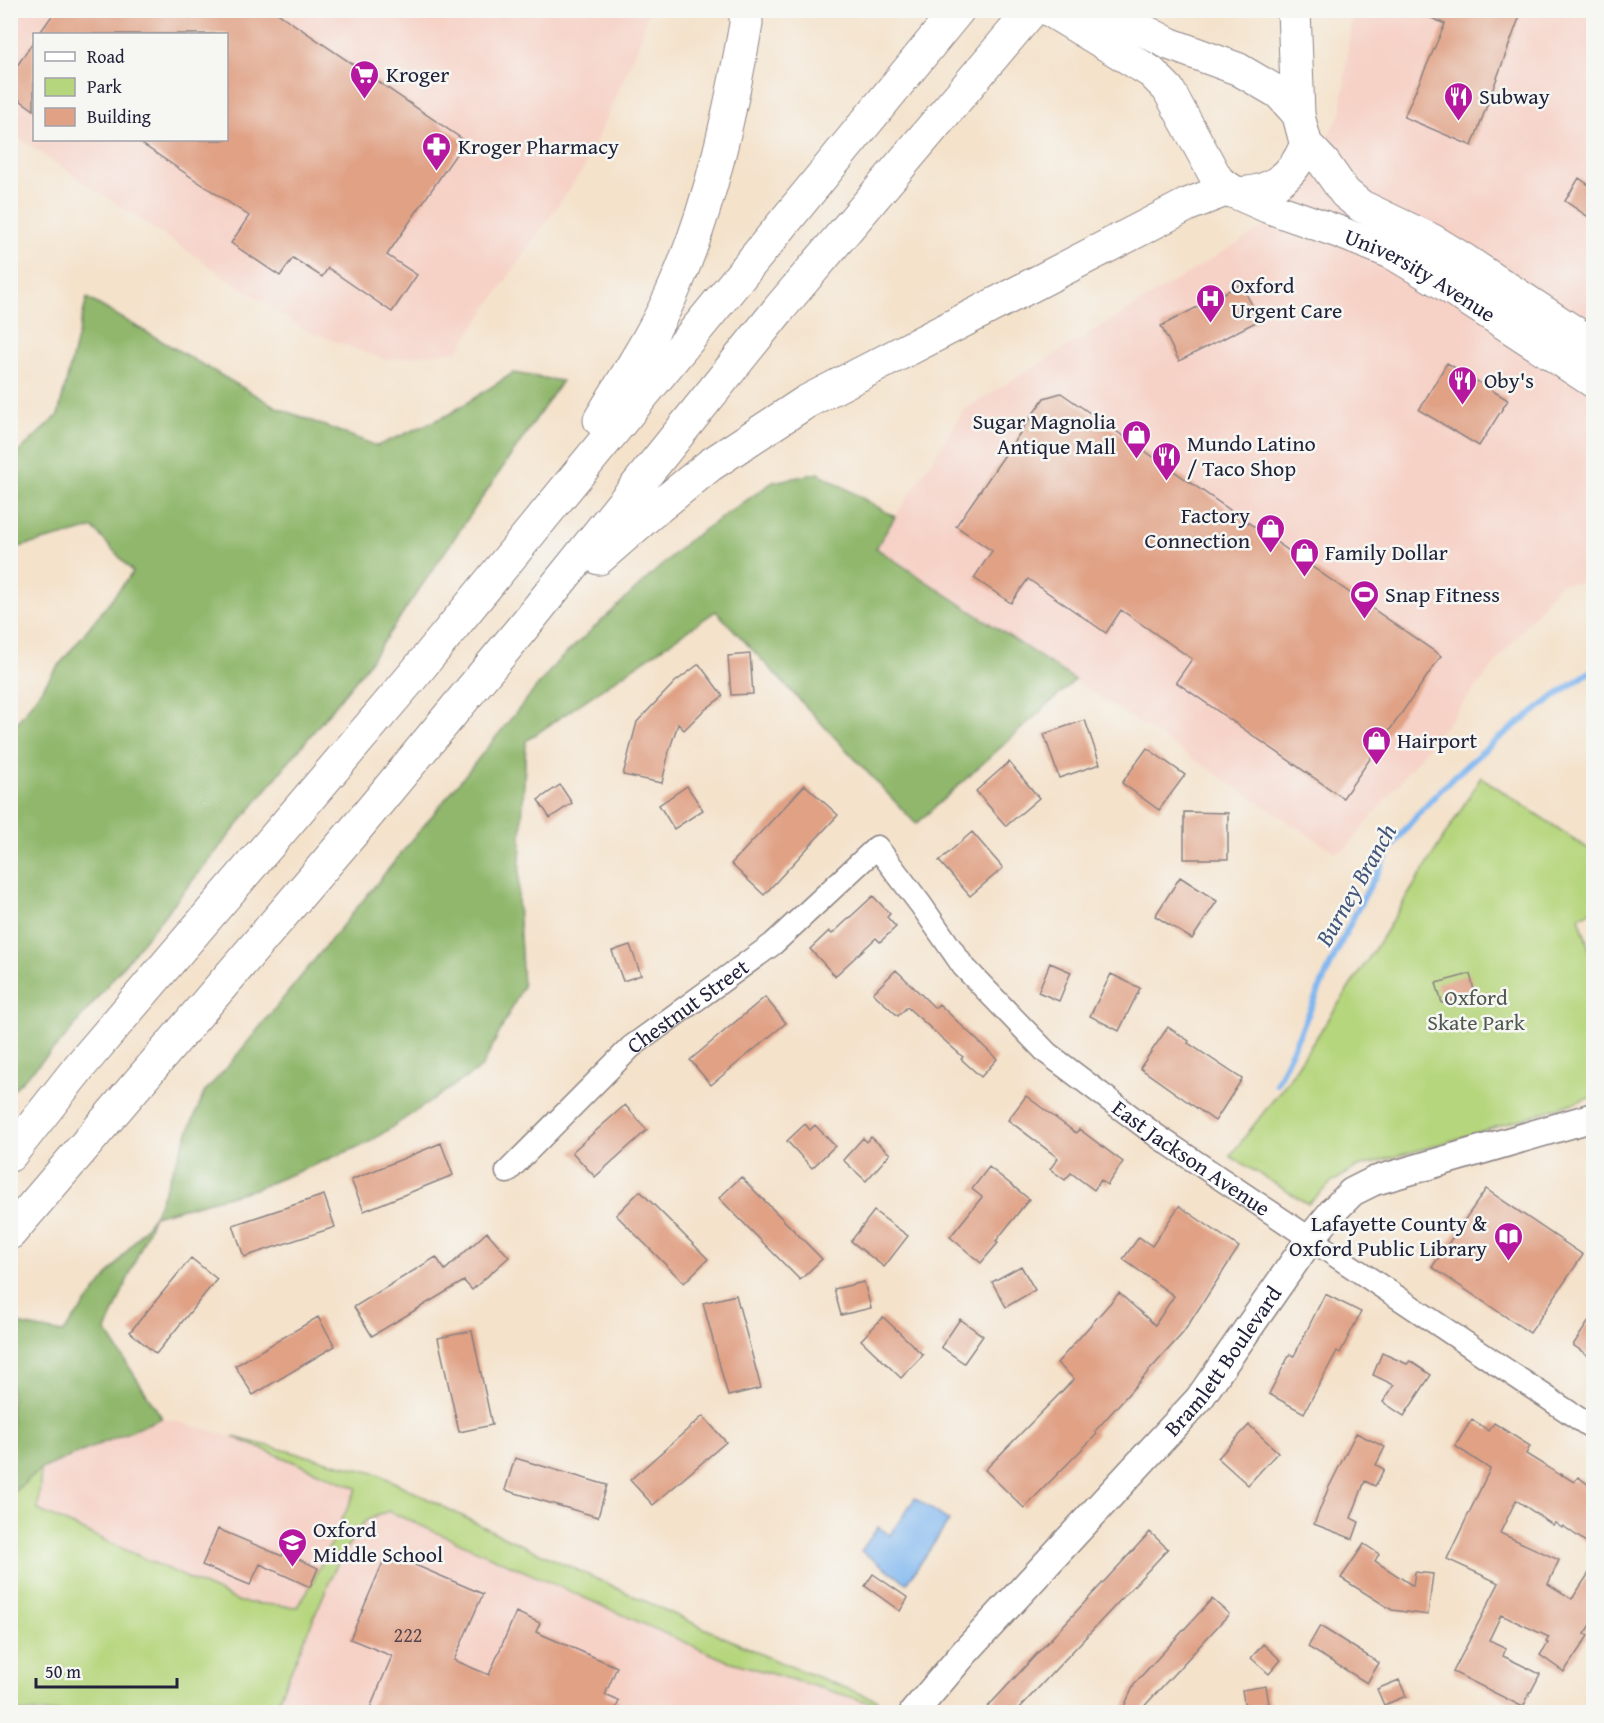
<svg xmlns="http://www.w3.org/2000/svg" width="1604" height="1723" font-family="'Gentium Book Plus',serif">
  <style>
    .built { fill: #f6d1c6; fill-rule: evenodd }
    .green { fill: #b6d67d; stroke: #6c7c5c; stroke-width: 1.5 }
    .forest { fill: #90b76c; stroke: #596c54; stroke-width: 1.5 }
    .water { fill: #80b7f0; stroke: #516c96; stroke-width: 1.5 }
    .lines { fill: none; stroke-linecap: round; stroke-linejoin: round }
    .stream { stroke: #80b7f0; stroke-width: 6 }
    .building { fill: #e0a185 }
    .minor-casing { stroke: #8b8283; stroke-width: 25 }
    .tertiary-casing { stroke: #8b8283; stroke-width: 31 }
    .secondary-casing { stroke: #8b8283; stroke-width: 34 }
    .motorway-casing { stroke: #8b8283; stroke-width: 35 }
    .minor { stroke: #fff; stroke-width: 22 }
    .tertiary { stroke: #fff; stroke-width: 28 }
    .secondary { stroke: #fff; stroke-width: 32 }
    .motorway { stroke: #fff; stroke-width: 33 }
    .labels { text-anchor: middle; stroke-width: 5; stroke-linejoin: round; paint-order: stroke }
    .number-label { font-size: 20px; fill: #52424e }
    .poi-label { font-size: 22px; fill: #22223b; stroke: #f6f6f2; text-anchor: start }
    .street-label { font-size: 22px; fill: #22223b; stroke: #f6f6f2 }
    .park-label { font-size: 22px; fill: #4e584f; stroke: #f6f6f2 }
    .water-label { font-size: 24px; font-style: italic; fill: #43567a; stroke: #f6f6f2 }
  </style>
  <rect width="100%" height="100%" fill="#f6f6f2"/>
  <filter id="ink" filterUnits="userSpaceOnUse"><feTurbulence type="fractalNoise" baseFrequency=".0167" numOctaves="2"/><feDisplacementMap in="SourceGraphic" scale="12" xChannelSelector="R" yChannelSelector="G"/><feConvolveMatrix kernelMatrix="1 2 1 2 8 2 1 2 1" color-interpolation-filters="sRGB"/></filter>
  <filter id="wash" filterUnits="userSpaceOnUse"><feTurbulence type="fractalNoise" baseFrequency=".008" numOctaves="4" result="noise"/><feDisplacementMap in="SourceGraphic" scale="24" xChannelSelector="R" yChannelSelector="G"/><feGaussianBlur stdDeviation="1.35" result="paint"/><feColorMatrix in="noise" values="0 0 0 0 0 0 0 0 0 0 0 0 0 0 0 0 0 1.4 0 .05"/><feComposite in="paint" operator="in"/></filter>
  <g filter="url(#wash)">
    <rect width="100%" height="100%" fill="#f4e2cb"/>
    <!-- built -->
    <path class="built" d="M10 11H648L640 41 584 168 457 351 386 360 305 330 11 133ZM34 34H226V140H34Z
      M1352 11H1593V583H1560L1346 849 1334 852 875 548 965 409 1274 221 1341 114Z
      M162 1418 378 1474 496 1533 649 1603 774 1660 877 1700 871 1712H11V1494L41 1469Z"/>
    <!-- green -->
    <path class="green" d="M1481 777 1593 852V910L1579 917 1593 961V1097L1444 1143 1355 1168 1331 1183 1308 1204 1230 1156 1287 1082 1374 950Z
      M233 1437 378 1474 496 1533 774 1660 877 1700 878 1705 725 1660 388 1511 365 1521 340 1557 273 1712H11V1494L41 1469 38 1510 240 1602 297 1607 310 1587 357 1488Z"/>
    <!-- forest -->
    <path class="forest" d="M87 298 278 408 377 446 448 415 513 373 562 381 366 667 63 1040 11 1092V731L56 669 133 572 93 528 11 549V459L58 415Z
      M819 473 895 517 876 548 1075 680 916 824 716 611 526 741 518 902 523 986 482 1067 368 1143 255 1189 154 1216 106 1331 162 1418 41 1469 11 1494V1323L63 1333 154 1216 205 1091 224 1071 557 662 689 540 773 482Z"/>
    <!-- water -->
    <path class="water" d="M915 1498 949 1521 907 1583 861 1551 878 1527 890 1535Z"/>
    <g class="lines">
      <!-- stream -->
      <path class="stream" d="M1276 1084C1308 1019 1334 950 1370 886 1377 874 1383 862 1390 850 1440 777 1521 719 1594 669"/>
    </g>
    <g id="blocks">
      <!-- building -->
      <path class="building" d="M56 10H273L465 141 387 255 417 275 392 312 328 268 322 277 293 258 280 276 231 243 249 216 136 140H226V34H39Z
        M1413 10H1522L1472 146 1404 117 1445 24Z
        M34 41V110L10 93V76Z
        M1579 178 1593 188V220L1565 201Z
        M1241 284 1260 320 1179 361 1161 326Z
        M1447 363 1508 400 1479 446 1419 410Z
        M1061 393 1441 656 1343 798 1176 682 1192 659 1121 610 1106 633 1028 579 1011 603 974 578 992 551 956 526 1044 398Z
        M750 654 753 694 731 695 728 656Z
        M699 664 723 696 702 712 684 730 678 724 669 751 662 783 623 775 637 722 675 682Z
        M1085 720 1100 764 1059 778 1044 734Z
        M1147 748 1185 775 1159 810 1122 783Z
        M1009 762 1039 798 1006 826 976 791Z
        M560 785 572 803 550 818 538 800Z
        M805 785 838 815 764 895 731 864Z
        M687 786 703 810 674 829 659 805Z
        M1184 812 1228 813V859H1184Z
        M972 832 1003 868 970 896 939 861Z
        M1180 877 1217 901 1192 939 1155 916Z
        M873 896 890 914 887 917 896 927 880 942 876 938 835 976 810 949 829 931 832 934Z
        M630 945 641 975 623 981 612 951Z
        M1050 963 1071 972 1059 1001 1038 992Z
        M896 970 935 1008 939 1004 997 1059 981 1077 961 1059 963 1057 907 1007 898 1016 873 993Z
        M1111 974 1140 988 1119 1031 1090 1016Z
        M1470 974 1475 994 1442 1003 1436 983Z
        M765 997 786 1023 711 1085 690 1060Z
        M1168 1027 1189 1041 1188 1043 1242 1079 1215 1121 1140 1068Z
        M1026 1096 1076 1133 1079 1129 1123 1162 1107 1185 1101 1180 1094 1190 1071 1173 1065 1180 1050 1169 1058 1158 1008 1120Z
        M625 1105 647 1130 595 1177 572 1152Z
        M805 1124 810 1130 815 1125 835 1146 812 1168 787 1141Z
        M871 1137 890 1154 866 1181 843 1160 863 1138 867 1142Z
        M441 1143 453 1175 364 1211 351 1180Z
        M989 1167 1029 1199 996 1241 998 1243 981 1263 950 1237 982 1197 972 1189Z
        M741 1177 822 1259 800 1280 719 1198Z
        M1486 1189 1583 1255 1530 1333 1432 1267Z
        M640 1191 708 1259 684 1283 616 1215Z
        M324 1195 335 1227 244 1257 233 1225Z
        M1179 1206 1239 1247 1183 1333 1095 1431 1097 1434 1024 1508 985 1470 1074 1379 1057 1363 1119 1293 1155 1325 1174 1296 1123 1259 1139 1237 1152 1246Z
        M874 1211 908 1236 884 1267 851 1241Z
        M487 1232 509 1257 472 1290 464 1281 372 1336 354 1307 436 1257 445 1270Z
        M191 1258 217 1279 156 1354 130 1332Z
        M1021 1266 1035 1290 1006 1307 992 1282Z
        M864 1282 871 1308 841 1315 834 1289Z
        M1325 1294 1361 1312 1340 1353 1337 1351 1304 1413 1269 1394 1290 1354 1294 1356Z
        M736 1295 761 1388 728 1396 703 1303Z
        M1593 1315V1359L1573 1345Z
        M318 1317 335 1346 253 1395 235 1366Z
        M883 1317 923 1355 901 1378 861 1340Z
        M960 1319 983 1336 964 1363 941 1347Z
        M472 1331 492 1425 459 1432 438 1338Z
        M1382 1353 1407 1364 1410 1361 1431 1375 1404 1416 1383 1402 1394 1385 1373 1375Z
        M703 1416 726 1442 653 1505 630 1480Z
        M1472 1419 1489 1431 1494 1423 1530 1446 1526 1454 1560 1475 1561 1474 1574 1482 1578 1477 1593 1488V1547L1563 1526 1562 1528 1555 1523 1553 1525 1516 1500 1500 1533 1559 1560 1548 1584 1572 1599 1593 1567V1622L1585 1634 1588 1636 1564 1672 1540 1655 1548 1643 1546 1642 1549 1637 1501 1615 1489 1640 1506 1648 1503 1656 1540 1674 1523 1707 1453 1672 1499 1583 1447 1559 1490 1469 1455 1446Z
        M1249 1425 1278 1452 1248 1485 1218 1458Z
        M1356 1433 1385 1447 1376 1465 1384 1469 1375 1486 1365 1481 1351 1518 1359 1522 1353 1539 1314 1524 1328 1489Z
        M515 1458 607 1485 598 1517 505 1490Z
        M218 1529 282 1556 284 1552 318 1568 310 1587 260 1564 250 1585 202 1565Z
        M1150 1532 1168 1549 1015 1713H982Z
        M1364 1544 1379 1554 1375 1561 1413 1586 1415 1572 1433 1574 1428 1615 1392 1610 1341 1578Z
        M387 1553 483 1594 454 1660 489 1675 516 1612 540 1623 536 1632 617 1667 605 1695 619 1701 614 1713H368L392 1656 350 1639Z
        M873 1574 908 1598 900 1611 865 1586Z
        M1212 1599 1229 1614 1138 1713H1121L1135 1683Z
        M1320 1626 1379 1663 1367 1683 1308 1647Z
        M1263 1644 1281 1660 1269 1674 1251 1658Z
        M1399 1680 1406 1696 1384 1705 1377 1689Z
        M1266 1686 1269 1704 1245 1708 1242 1690Z"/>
    </g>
  </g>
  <g filter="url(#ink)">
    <use href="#blocks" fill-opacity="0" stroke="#8b8283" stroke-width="1.5"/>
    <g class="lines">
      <defs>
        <g id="minor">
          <path id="s1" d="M507 1172 631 1047 773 944 877 847 921 905 963 966 1047 1053 1157 1136 1594 1429"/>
        </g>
        <g id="tertiary">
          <path id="s2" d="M914 1712 965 1652 1199 1399 1311 1238 1334 1210 1352 1192 1374 1181 1594 1117"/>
        </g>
        <g id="secondary">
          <path id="s3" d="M1049 10 1151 72 1168 89 1218 181 1236 193 1268 207 1339 232 1392 253 1444 284 1594 382"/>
          <path d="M1104 10 1170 44 1238 69 1279 93 1298 114 1306 144 1324 163 1345 193 1361 206 1432 240 1463 259 1594 345"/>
          <path d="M1236 193C1271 194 1294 176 1306 144"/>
        </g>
        <path id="motorway" d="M1294 10 1298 114
          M600 420C626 376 656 331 676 284 712 201 730 113 746 24V10
          M599 558 646 517 710 465 806 402 1187 205 1228 189
          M10 1155 80 1066 411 678 958 10
          M10 1233 359 825 528 621 779 309 1032 10"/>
      </defs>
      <!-- minor casing -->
      <use href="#minor" class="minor-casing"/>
      <!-- tertiary casing -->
      <use href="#tertiary" class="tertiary-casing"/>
      <!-- secondary casing -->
      <use href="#secondary" class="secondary-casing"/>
      <!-- motorway casing -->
      <use href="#motorway" class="motorway-casing"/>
      <!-- minor -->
      <use href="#minor" class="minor"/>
      <!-- tertiary -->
      <use href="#tertiary" class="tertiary"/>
      <!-- secondary -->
      <use href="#secondary" class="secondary"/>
      <!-- motorway -->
      <use href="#motorway" class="motorway"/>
    </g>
  </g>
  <!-- icons -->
  <defs>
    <symbol id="supermarket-pin" viewBox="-11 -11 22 30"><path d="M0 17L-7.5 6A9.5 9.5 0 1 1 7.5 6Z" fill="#b5179e" stroke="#f6f6f2"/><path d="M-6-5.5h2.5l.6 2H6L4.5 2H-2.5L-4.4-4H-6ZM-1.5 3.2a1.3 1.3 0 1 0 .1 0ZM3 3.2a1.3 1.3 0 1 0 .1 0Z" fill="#fff"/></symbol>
    <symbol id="restaurant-pin" viewBox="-11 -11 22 30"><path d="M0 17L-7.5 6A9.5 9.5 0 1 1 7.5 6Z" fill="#b5179e" stroke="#f6f6f2"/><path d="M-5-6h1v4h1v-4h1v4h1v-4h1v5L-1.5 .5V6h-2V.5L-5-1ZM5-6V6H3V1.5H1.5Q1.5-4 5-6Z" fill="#fff"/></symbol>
    <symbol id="pharmacy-pin" viewBox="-11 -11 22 30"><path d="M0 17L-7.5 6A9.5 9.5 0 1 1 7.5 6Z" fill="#b5179e" stroke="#f6f6f2"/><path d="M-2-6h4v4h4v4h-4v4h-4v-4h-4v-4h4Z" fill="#fff"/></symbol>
    <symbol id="hospital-pin" viewBox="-11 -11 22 30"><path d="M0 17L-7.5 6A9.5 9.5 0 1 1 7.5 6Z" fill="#b5179e" stroke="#f6f6f2"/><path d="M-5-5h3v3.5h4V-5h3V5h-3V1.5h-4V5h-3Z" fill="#fff"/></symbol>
    <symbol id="shop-pin" viewBox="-11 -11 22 30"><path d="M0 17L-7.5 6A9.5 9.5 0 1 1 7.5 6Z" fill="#b5179e" stroke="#f6f6f2"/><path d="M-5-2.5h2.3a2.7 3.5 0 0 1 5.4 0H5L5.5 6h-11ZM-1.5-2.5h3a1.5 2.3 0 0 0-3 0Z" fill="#fff"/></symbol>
    <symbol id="stadium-pin" viewBox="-11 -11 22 30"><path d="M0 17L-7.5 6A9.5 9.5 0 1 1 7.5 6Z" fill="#b5179e" stroke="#f6f6f2"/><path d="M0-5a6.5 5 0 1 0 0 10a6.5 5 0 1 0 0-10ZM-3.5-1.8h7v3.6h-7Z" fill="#fff"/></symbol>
    <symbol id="library-pin" viewBox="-11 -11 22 30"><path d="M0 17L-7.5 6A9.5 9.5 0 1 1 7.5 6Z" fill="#b5179e" stroke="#f6f6f2"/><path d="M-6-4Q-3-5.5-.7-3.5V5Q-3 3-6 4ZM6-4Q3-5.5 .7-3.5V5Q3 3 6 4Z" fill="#fff"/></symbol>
    <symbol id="school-pin" viewBox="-11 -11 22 30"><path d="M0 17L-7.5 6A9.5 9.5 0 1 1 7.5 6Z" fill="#b5179e" stroke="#f6f6f2"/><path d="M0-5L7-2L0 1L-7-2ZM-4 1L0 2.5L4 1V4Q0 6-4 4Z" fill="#fff"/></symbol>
  </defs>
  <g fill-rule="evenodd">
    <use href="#supermarket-pin" x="348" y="58" width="33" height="45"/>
    <use href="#restaurant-pin" x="1442" y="80" width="33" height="45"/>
    <use href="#pharmacy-pin" x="420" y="130" width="33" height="45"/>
    <use href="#hospital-pin" x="1194" y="282" width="33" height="45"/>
    <use href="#restaurant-pin" x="1446" y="364" width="33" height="45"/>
    <use href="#shop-pin" x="1120" y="418" width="33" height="45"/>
    <use href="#restaurant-pin" x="1150" y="440" width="33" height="45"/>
    <use href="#shop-pin" x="1254" y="512" width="33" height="45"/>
    <use href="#shop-pin" x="1288" y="536" width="33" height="45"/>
    <use href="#stadium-pin" x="1348" y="578" width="33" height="45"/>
    <use href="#shop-pin" x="1360" y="724" width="33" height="45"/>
    <use href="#library-pin" x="1492" y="1220" width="33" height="45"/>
    <use href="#school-pin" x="276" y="1526" width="33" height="45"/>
  </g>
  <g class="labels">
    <!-- number labels -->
    <g class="number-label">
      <text x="408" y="1642">222</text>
    </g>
    <!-- poi labels -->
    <g class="poi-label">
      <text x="386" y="82">Kroger</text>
      <text x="1479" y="104">Subway</text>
      <text x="458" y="154">Kroger Pharmacy</text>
      <text x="1231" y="293">Oxford<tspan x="1231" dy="25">Urgent Care</tspan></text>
      <text x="1484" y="388">Oby's</text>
      <text x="1116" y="429" text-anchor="end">Sugar Magnolia<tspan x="1116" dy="25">Antique Mall</tspan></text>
      <text x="1187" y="451">Mundo Latino<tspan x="1187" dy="25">/ Taco Shop</tspan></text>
      <text x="1250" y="523" text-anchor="end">Factory<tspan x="1250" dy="25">Connection</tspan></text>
      <text x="1325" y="560">Family Dollar</text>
      <text x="1385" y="602">Snap Fitness</text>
      <text x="1397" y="748">Hairport</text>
      <text x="1487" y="1231" text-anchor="end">Lafayette County &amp;<tspan x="1487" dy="25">Oxford Public Library</tspan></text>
      <text x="313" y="1537">Oxford<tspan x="313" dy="25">Middle School</tspan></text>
    </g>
    <!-- street labels -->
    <g class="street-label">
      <text dy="8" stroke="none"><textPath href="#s3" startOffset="472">University Avenue</textPath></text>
      <text dy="8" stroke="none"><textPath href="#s1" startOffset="246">Chestnut Street</textPath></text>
      <text dy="8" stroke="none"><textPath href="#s1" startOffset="940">East Jackson Avenue</textPath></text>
      <text dy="8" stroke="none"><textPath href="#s2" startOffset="468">Bramlett Boulevard</textPath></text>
    </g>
    <!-- park labels -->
    <g class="park-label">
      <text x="1476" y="1005">Oxford<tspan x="1476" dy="25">Skate Park</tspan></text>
    </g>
    <!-- water labels -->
    <g class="water-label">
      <text transform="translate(1356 885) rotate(-60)" y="8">Burney Branch</text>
    </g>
  </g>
  <!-- margin -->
  <rect width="1604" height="1723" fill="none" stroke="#f6f6f2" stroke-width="36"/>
  <!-- legend -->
  <rect x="33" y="33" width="195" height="108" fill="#f6f6f2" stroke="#a1a1a9" stroke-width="1.5"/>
  <rect x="45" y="52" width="30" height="9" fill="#ffffff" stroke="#a1a1a9" stroke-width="1.5"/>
  <text x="87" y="63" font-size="18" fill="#22223b">Road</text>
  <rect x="45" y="78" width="30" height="18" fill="#b6d67d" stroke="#a1a1a9" stroke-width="1.5"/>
  <text x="87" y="93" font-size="18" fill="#22223b">Park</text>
  <rect x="45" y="108" width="30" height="18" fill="#e0a185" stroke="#a1a1a9" stroke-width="1.5"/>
  <text x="87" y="123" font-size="18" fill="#22223b">Building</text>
  <!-- scale -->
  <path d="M36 1678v9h141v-9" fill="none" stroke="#22223b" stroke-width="3"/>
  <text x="45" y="1678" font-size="18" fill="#22223b" stroke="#f6f6f2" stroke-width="4.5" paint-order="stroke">50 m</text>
</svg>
